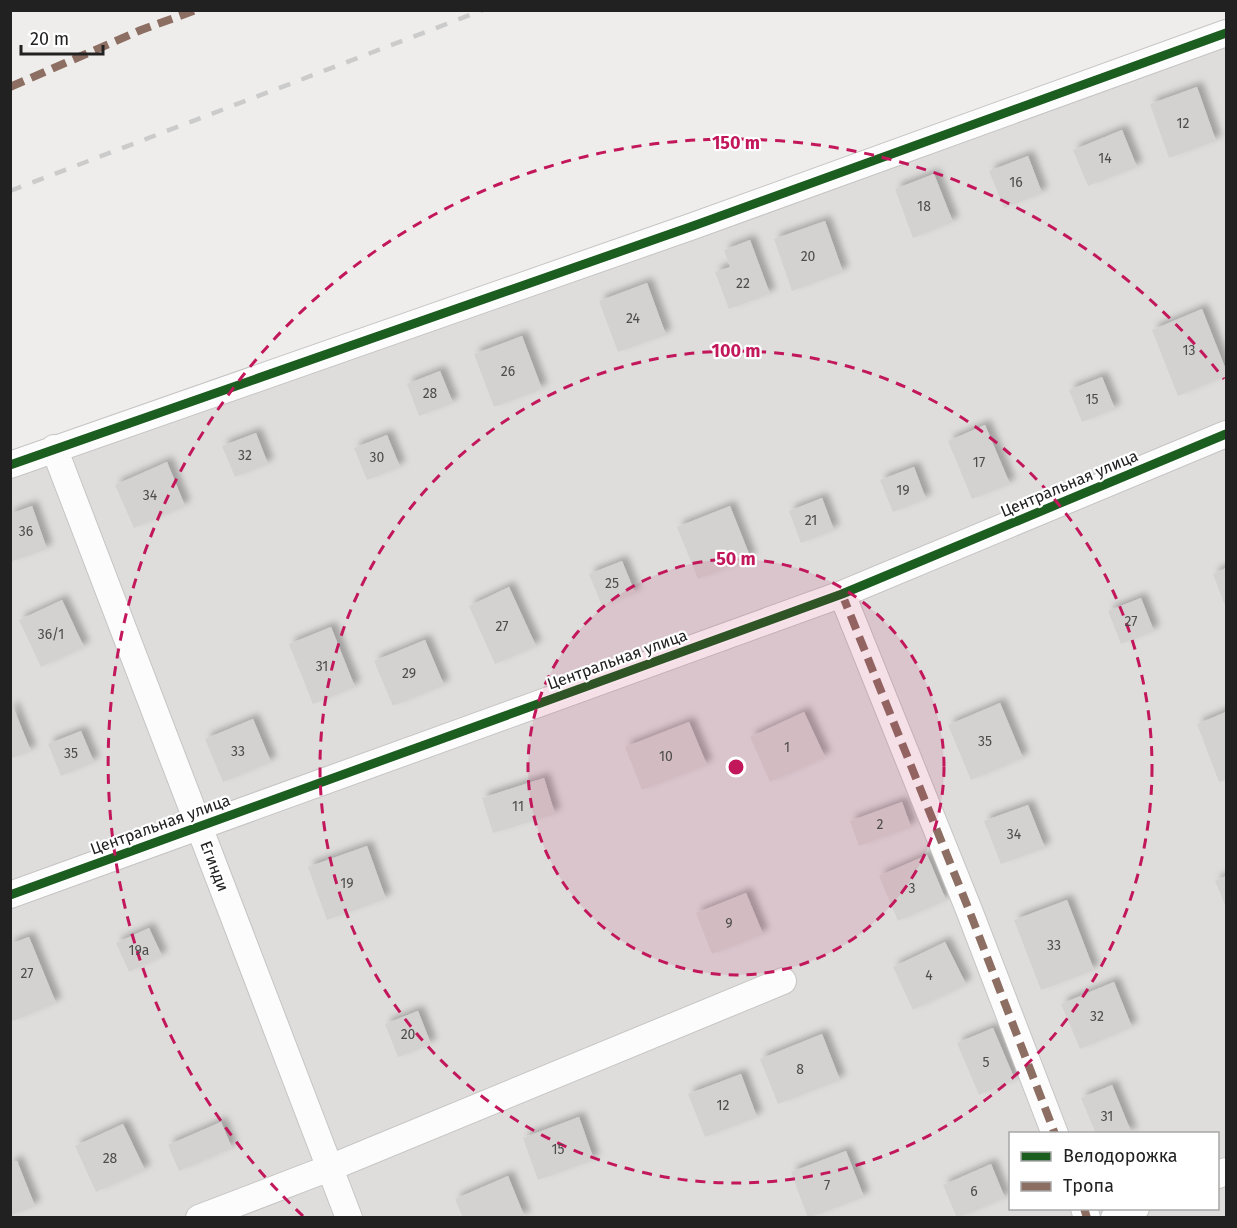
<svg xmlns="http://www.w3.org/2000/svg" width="1237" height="1228" font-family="'Fira Sans',sans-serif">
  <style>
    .residential { fill: #dedddc; fill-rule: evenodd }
    .building { fill: #d4d2d0; filter: url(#shadow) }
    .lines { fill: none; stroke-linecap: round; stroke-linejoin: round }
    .street-casing { stroke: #c6c5c4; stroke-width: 28 }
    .street { stroke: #fdfcfc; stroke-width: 26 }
    .rail { stroke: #cbcbcb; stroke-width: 4.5; stroke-dasharray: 12 12; stroke-linecap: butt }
    .quiet { stroke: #8d6e63; stroke-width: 8; stroke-dasharray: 15 8; stroke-linecap: butt }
    .cycleway-casing { stroke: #fff; stroke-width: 13 }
    .cycleway { stroke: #1b5e20; stroke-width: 9 }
    .ring { fill: none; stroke: #c2185b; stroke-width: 3; stroke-dasharray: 10 8 }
    .labels { text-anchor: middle; stroke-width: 4.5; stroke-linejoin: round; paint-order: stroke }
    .number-label { font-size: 14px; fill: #4e4d4d }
    .street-label { font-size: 16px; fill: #212121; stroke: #fff }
    .centre { fill: #c2185b; stroke: #fff; stroke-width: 3 }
    .ring-label { font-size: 18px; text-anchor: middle; font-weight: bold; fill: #c2185b; stroke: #fff; stroke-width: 4.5; stroke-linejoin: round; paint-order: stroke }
  </style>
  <defs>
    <filter id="shadow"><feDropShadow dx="5.5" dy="-5.5" stdDeviation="3" flood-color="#0004"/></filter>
  </defs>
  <rect width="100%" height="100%" fill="#efedeb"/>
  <!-- residential -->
  <path class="residential" d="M1226 33V1217L11 1218V465ZM1010 1134H1218V1208H1010Z"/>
  <!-- building -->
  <path class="building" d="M1197 87 1216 141 1169 158 1150 104Z
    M1122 130 1137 167 1088 186 1073 150Z
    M1028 156 1042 193 1004 208 989 171Z
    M934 174 953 222 913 238 895 189Z
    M825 221 843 272 792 291 774 239Z
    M750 240 770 294 729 309 715 272 730 267 724 250Z
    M647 283 666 335 618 352 599 301Z
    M1202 309 1226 370V376L1178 396 1152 330Z
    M522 336 542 389 494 407 474 354Z
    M440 371 453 403 419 416 407 384Z
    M1102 377 1115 409 1082 422 1069 390Z
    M985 425 1010 484 972 499 948 441Z
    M256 433 268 464 235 477 222 446Z
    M387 435 400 467 367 480 354 448Z
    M167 462 185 506 134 528 115 485Z
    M914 467 926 499 893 512 880 480Z
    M822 498 834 530 801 543 789 511Z
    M32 506 47 549 10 562V514Z
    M730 506 751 559 698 579 677 527Z
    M622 561 635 593 602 606 589 574Z
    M1226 568V608L1213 574Z
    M509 587 536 646 495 664 469 606Z
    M1141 598 1154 631 1121 644 1108 611Z
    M62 600 84 647 41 667 19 620Z
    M331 627 355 687 313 704 289 644Z
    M425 640 444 685 393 706 374 661Z
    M1000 703 1023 758 971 780 948 725Z
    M13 707 31 751 10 759V708Z
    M804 712 825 757 770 782 750 737Z
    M1226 712V780L1219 782 1197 724Z
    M253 719 271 762 223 782 205 739Z
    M689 722 707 765 642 790 625 747Z
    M81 731 94 762 61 776 48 744Z
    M544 778 555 814 493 833 482 798Z
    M902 802 911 827 859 846 850 821Z
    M1028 805 1045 848 1001 864 984 821Z
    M367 846 386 899 327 920 308 867Z
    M927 855 946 900 898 921 879 876Z
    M1226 876V907L1215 881Z
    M746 893 763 934 712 954 696 913Z
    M1067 900 1094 970 1041 990 1014 920Z
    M149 928 162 956 129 972 116 943Z
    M29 937 56 1003 13 1021 10 1016V944Z
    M945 942 966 984 913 1010 893 967Z
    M1114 982 1132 1027 1080 1049 1061 1004Z
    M418 1011 431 1044 398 1057 385 1024Z
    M993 1028 1015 1080 979 1095 957 1043Z
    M822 1034 840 1080 778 1104 760 1059Z
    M741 1074 757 1117 705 1137 688 1094Z
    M1112 1085 1132 1134H1096L1081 1098Z
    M579 1117 594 1160 538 1180 523 1138Z
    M221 1122 232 1148 179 1171 168 1145Z
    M123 1124 145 1170 96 1192 75 1146Z
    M846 1151 864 1197 808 1218 791 1172Z
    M17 1161 35 1206 10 1216V1164Z
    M991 1164 1005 1198 957 1218 943 1185Z
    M508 1176 525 1218H463L455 1199Z"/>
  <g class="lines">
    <defs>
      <path id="street" d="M54 448 349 1218
        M10 465 693 226 1226 33
        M842 594 969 910 1055 1134
        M10 895 842 594 1226 434
        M1218 1175 1226 1171
        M1084 1208 1087 1218
        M199 1218 332 1167 783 981
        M1114 1218 1136 1208"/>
    </defs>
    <!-- street casing -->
    <use href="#street" class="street-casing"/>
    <!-- street -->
    <use href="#street" class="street"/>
    <!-- rail -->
    <path class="rail" d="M10 191 483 10"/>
    <!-- quiet -->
    <path class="quiet" d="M10 87 141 30 196 10
      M842 594 969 910 1055 1134
      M1084 1208 1087 1218"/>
    <defs>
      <path id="cycleway" d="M10 465 693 226 1226 33
        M10 895 842 594 1226 434"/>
    </defs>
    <!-- cycleway casing -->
    <use href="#cycleway" class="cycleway-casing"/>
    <!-- cycleway -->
    <use href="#cycleway" class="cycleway"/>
  </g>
  <!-- distance rings -->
  <circle cx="736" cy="767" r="208" fill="#c2185b" fill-opacity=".12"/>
  <g class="ring">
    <circle cx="736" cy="767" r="208"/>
    <circle cx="736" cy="767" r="416"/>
    <path d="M303 1216A624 624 0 1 1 1224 379"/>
  </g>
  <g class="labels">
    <!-- number labels -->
    <g class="number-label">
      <text x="1183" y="128">12</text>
      <text x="1105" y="163">14</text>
      <text x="1016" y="187">16</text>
      <text x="924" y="211">18</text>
      <text x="808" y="261">20</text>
      <text x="743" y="288">22</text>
      <text x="633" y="323">24</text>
      <text x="1189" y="355">13</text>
      <text x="508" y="376">26</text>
      <text x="430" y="398">28</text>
      <text x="1092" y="404">15</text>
      <text x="245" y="460">32</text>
      <text x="377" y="462">30</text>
      <text x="979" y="467">17</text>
      <text x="903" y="495">19</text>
      <text x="150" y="500">34</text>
      <text x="811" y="525">21</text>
      <text x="26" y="536">36</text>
      <text x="612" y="588">25</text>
      <text x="1131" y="626">27</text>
      <text x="502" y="631">27</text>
      <text x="51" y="639">36/1</text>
      <text x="322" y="671">31</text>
      <text x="409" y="678">29</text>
      <text x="985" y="746">35</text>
      <text x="787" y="752">1</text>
      <text x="238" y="756">33</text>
      <text x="71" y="758">35</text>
      <text x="666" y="761">10</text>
      <text x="518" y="811">11</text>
      <text x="880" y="829">2</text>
      <text x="1014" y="839">34</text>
      <text x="347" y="888">19</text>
      <text x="912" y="893">3</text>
      <text x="729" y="928">9</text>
      <text x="1054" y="950">33</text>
      <text x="139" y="955">19а</text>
      <text x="27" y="978">27</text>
      <text x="929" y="980">4</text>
      <text x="1097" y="1021">32</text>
      <text x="408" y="1039">20</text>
      <text x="986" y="1067">5</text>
      <text x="800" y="1074">8</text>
      <text x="723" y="1110">12</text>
      <text x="1107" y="1121">31</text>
      <text x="558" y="1154">15</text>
      <text x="110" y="1163">28</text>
      <text x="827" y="1190">7</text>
      <text x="974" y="1196">6</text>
    </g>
    <!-- street labels -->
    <g class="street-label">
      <text transform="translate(1069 483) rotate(-23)" y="6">Центральная улица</text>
      <text transform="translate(617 659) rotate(-20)" y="6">Центральная улица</text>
      <text transform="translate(160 824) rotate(-20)" y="6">Центральная улица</text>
      <text transform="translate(215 866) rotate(69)" y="6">Егинди</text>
    </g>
  </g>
  <circle cx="736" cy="767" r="9" class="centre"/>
  <g class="ring-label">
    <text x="736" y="149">150 m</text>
    <text x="736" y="357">100 m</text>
    <text x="736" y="565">50 m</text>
  </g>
  <!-- border -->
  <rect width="1237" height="1228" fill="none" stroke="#212121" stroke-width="24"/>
  <!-- legend -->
  <rect x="1009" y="1132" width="210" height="78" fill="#ffffff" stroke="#a6a6a6" stroke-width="1.5"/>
  <rect x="1021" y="1152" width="30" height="9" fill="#1b5e20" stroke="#a6a6a6" stroke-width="1.5"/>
  <text x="1063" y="1162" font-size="18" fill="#212121">Велодорожка</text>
  <rect x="1021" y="1182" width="30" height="9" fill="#8d6e63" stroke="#a6a6a6" stroke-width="1.5"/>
  <text x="1063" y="1192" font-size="18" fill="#212121">Тропа</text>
  <!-- scale -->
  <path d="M21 45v9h82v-9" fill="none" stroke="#212121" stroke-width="3"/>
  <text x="30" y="45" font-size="18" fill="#212121" stroke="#ffffff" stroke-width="4.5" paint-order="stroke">20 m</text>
</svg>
